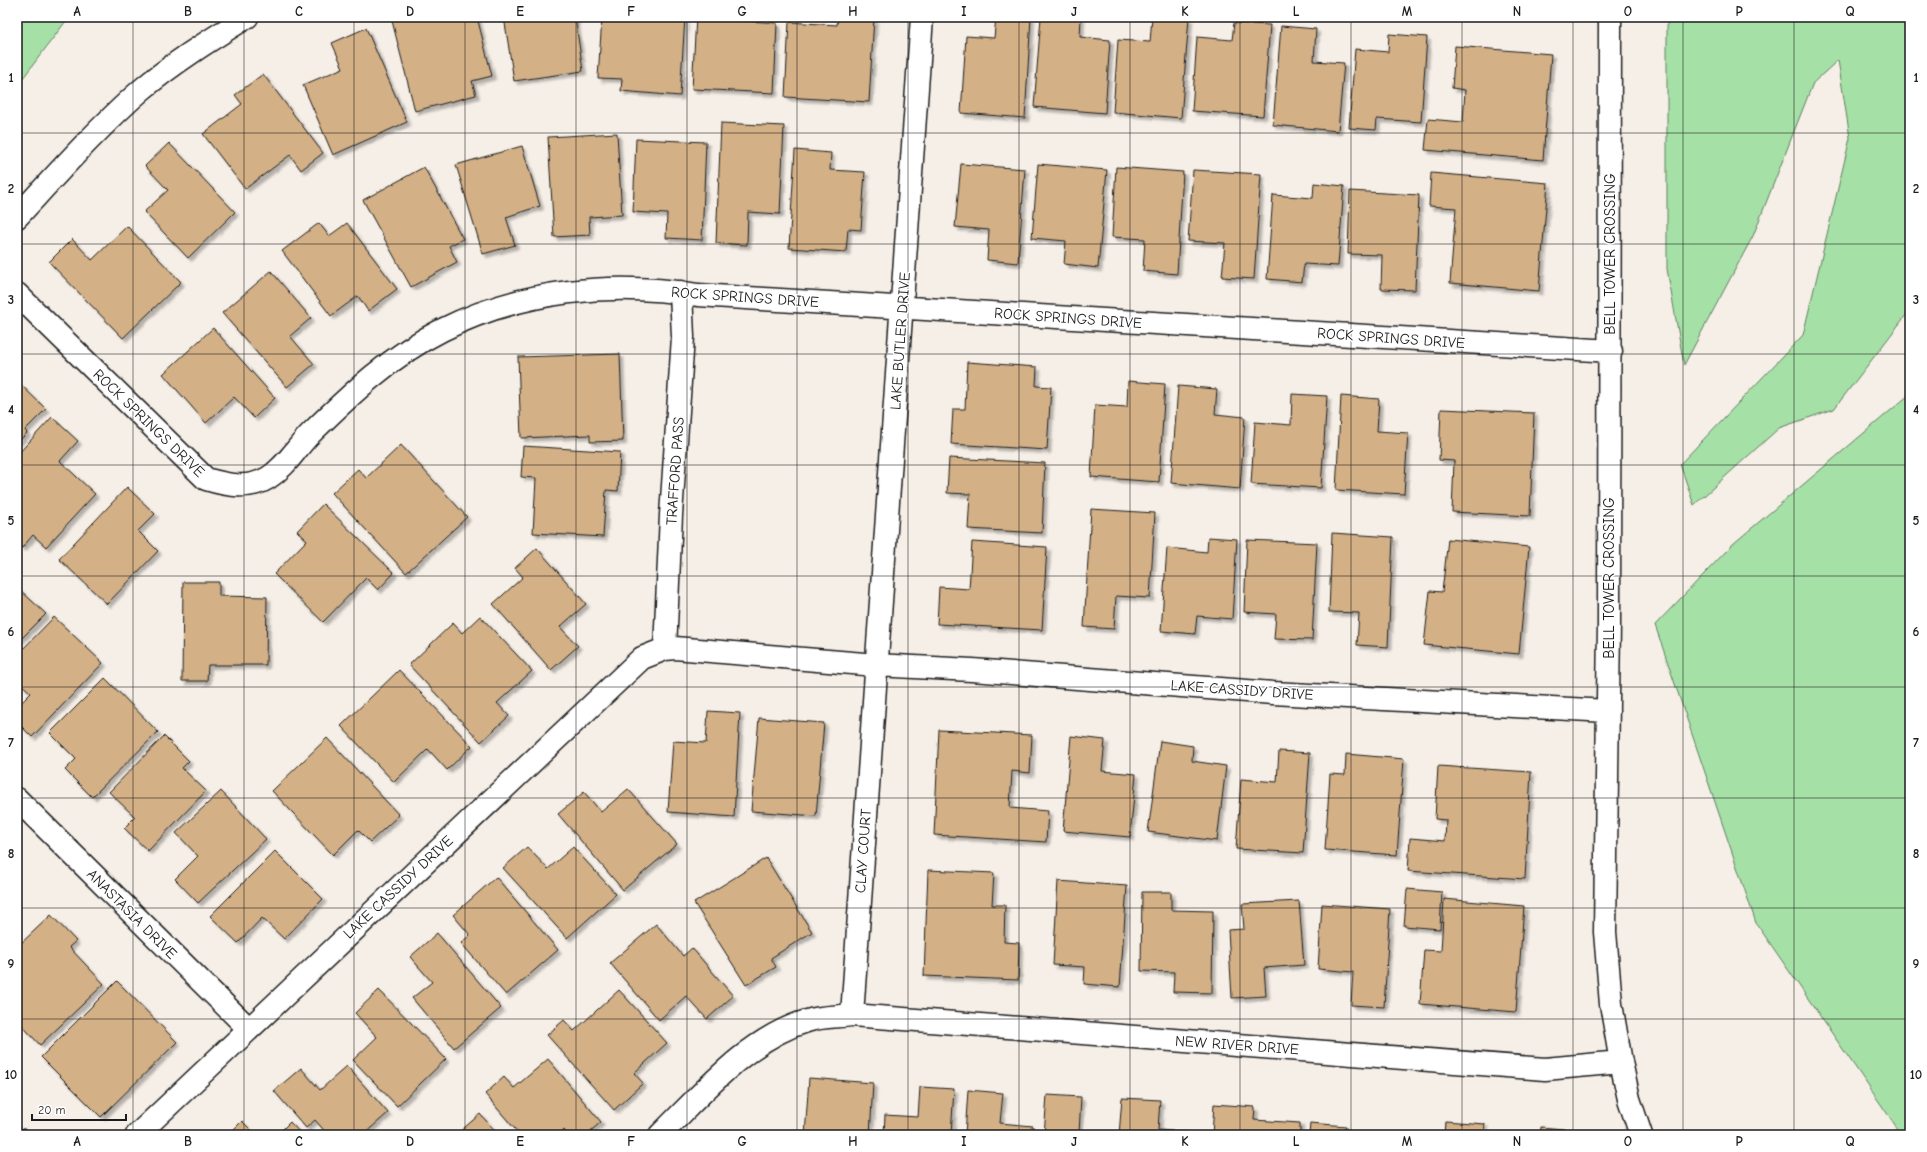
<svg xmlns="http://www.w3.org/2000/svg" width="1927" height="1152" font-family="'Comic Neue',sans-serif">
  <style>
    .green { fill: #a5e0a6; stroke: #607e61 }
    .building { fill: #d3b085; stroke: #1c1c1c; filter: url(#shadow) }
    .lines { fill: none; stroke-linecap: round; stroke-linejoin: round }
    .street-casing { stroke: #1c1c1c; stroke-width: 25 }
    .street { stroke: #fff; stroke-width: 22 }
    .grid { fill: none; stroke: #1c1c1c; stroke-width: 1; stroke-opacity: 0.55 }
    .labels { text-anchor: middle; stroke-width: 3; stroke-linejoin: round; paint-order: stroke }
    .street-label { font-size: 15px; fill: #1c1c1c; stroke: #fff }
    .neatline { fill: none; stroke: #1c1c1c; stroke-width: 1.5 }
    .grid-label { font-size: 13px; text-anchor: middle; font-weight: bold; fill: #1c1c1c }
  </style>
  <defs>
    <filter id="shadow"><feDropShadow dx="3.5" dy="3.5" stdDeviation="1" flood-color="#0004"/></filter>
  </defs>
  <rect width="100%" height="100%" fill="#f6efe7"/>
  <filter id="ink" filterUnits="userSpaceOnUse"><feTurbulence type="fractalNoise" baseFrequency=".025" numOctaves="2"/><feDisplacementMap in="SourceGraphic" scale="8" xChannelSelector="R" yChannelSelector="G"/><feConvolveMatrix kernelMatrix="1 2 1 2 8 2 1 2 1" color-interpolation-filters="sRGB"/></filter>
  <g filter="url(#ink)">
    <!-- green -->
    <path class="green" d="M17 17H69L17 86Z
      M1667 17H1910V310L1834 409 1779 428 1694 505 1680 464 1803 335 1850 138 1838 60 1813 83 1753 236 1684 365 1667 269Z
      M1910 394V1135H1902L1756 923 1655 625 1733 544Z"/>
    <!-- building -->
    <path class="building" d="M391 17H477L492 76 472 81 476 95 415 111Z
      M504 17H575L583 71 514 81Z
      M602 17H685L680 96 621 91 622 79 598 78Z
      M696 17H735L734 20 777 23 774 93 692 89Z
      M838 17H874L869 102 785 97 789 22 837 25Z
      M996 17H1031L1025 118 961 113 966 36 994 38Z
      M1041 17H1081L1080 37 1110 40 1105 113 1034 107Z
      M1152 17 1189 18 1181 118 1113 112 1118 40 1150 42Z
      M1234 23 1270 25 1263 116 1192 111 1197 37 1232 40Z
      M1281 26 1316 29 1314 61 1344 63 1338 131 1273 125Z
      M366 28 407 122 333 155 303 85 343 68 332 43Z
      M1389 34 1427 37 1421 122 1377 119 1376 130 1349 128 1355 49 1388 52Z
      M1455 46 1551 54 1543 160 1425 150 1428 119 1463 122 1465 90 1452 88Z
      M263 74 323 153 301 170 290 155 245 189 203 134 242 104 235 95Z
      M721 123 784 126 780 214 748 212 747 245 716 243Z
      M617 133 622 215 589 217 590 235 554 237 548 137Z
      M636 139 706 142 702 240 666 238 667 214 633 212Z
      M169 143 235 212 188 258 144 212 168 190 145 166Z
      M522 146 540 206 506 217 515 245 483 254 456 165Z
      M795 150 831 153 830 170 865 172 861 230 848 229 846 252 789 248Z
      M961 164 1025 169 1018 263 987 260 989 230 955 227Z
      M1038 164 1107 170 1098 268 1064 264 1066 241 1032 238Z
      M424 167 463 239 449 246 457 262 411 287 363 200Z
      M1116 167 1183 172 1177 274 1143 271 1145 239 1112 237Z
      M1193 170 1261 174 1254 279 1222 277 1225 243 1188 241Z
      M1431 173 1548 183 1539 291 1450 283 1456 208 1429 206Z
      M1314 183 1344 186 1338 266 1304 264 1302 282 1267 279 1273 195 1313 198Z
      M1350 191 1419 195 1415 290 1381 289 1382 255 1348 254Z
      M319 223 329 236 347 223 397 289 368 311 358 296 331 316 282 251Z
      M127 226 181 282 123 338 49 262 72 239 92 260Z
      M271 271 311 318 290 336 314 364 287 387 222 313Z
      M213 328 275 398 254 418 234 397 206 423 163 374Z
      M620 354 623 441 590 442V435L521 438 518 357Z
      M967 362 1037 367 1036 386 1051 387 1047 450 951 444 953 409H965Z
      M17 381 46 409 25 430 27 433 17 443Z
      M1128 381 1165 384 1159 482 1091 477 1095 405 1127 407Z
      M1178 386 1217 389 1215 414 1245 417 1240 489 1171 483Z
      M1292 394 1327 396 1321 488 1251 484 1255 422 1291 425Z
      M1341 396 1379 399 1377 431 1408 433 1404 494 1336 490Z
      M1441 409 1534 413 1530 516 1452 512 1454 461 1439 460Z
      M52 417 78 441 60 461 95 494 46 547 33 535 22 548 17 543V455Z
      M401 445 467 517 406 573 332 493 358 469 366 478Z
      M523 446 620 452 618 491 606 490 603 537 533 533 536 478 521 477Z
      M949 458 1045 463 1042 533 968 529 970 494 947 493Z
      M127 487 155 514 138 531 158 551 107 604 59 559Z
      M323 504 394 573 378 590 366 578 323 622 274 574 307 540 297 531Z
      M1091 509 1155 513 1150 598 1116 596 1114 629 1084 627Z
      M1332 533 1393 537 1388 647 1357 645 1359 613 1329 612Z
      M1208 537 1237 539 1232 619 1197 616 1195 634 1161 631 1167 548 1207 552Z
      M1448 539 1529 547 1519 654 1424 645 1430 591 1442 592Z
      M1247 540 1317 543 1312 640 1274 639 1276 614 1244 612Z
      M972 542 1047 547 1042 630 937 624 939 587 969 589Z
      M537 548 586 604 560 627 578 646 551 670 493 604 523 577 515 568Z
      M183 582H219V596L267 597 266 665H208L207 681H182Z
      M17 587 46 614 17 643Z
      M480 616 532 671 497 703 509 716 481 742 409 665 453 623 462 633Z
      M54 617 103 663 32 737 17 722V707L31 693 17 680V655Z
      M399 670 472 746 447 770 428 749 394 782 341 726Z
      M105 678 158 732 92 797 65 770 76 759 50 733Z
      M708 711 740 713 734 817 668 812 673 741 706 743Z
      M759 718 824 723 816 816 751 811Z
      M939 730 1032 735 1030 773 1012 771 1010 808 1048 811 1046 842 934 835Z
      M164 736 189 761 182 768 206 791 148 851 124 828 135 817 109 792Z
      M1071 736 1105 740 1102 771 1136 774 1130 837 1063 831Z
      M327 738 399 815 370 842 358 830 333 855 272 791Z
      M1160 741 1193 746 1192 761 1226 766 1217 841 1148 832Z
      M1279 751 1310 753 1303 853 1236 849 1241 779 1277 782Z
      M1346 754 1404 759 1397 855 1325 850 1330 774 1345 775Z
      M1438 766 1531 772 1525 879 1408 871 1410 838 1445 841 1446 820 1435 819Z
      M628 789 677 844 623 890 558 814 584 792 601 812Z
      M221 791 266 839 198 903 175 879 198 856 176 833Z
      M527 847 548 869 573 847 616 894 567 938 503 868Z
      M275 851 323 899 284 939 262 918 238 943 210 916Z
      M766 858 812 932 771 958 776 967 746 985 694 903Z
      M928 870 994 873 992 905H1005L1004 942 1019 943 1018 980 924 976Z
      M496 877 558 950 506 995 461 943 470 935 453 915Z
      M1058 881 1127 886 1120 987 1084 984 1085 967 1053 965Z
      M1407 889 1442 892 1440 929 1404 926Z
      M1142 892H1171V910L1213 911 1212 993 1173 992 1174 972 1141 971Z
      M1444 899 1524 906 1516 1012 1420 1004 1424 950 1441 951Z
      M1299 901 1304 965 1264 968 1266 996 1232 998 1228 930 1244 929 1242 904Z
      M1322 904 1390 909 1384 1007 1351 1005 1353 972 1318 969Z
      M51 915 76 941 69 947 104 984 40 1045 17 1020V947Z
      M656 924 683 956 692 948 733 996 707 1019 686 996 659 1020 610 963Z
      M437 933 501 1008 454 1048 412 998 432 982 410 957Z
      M117 981 177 1042 101 1117 41 1057Z
      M379 990 446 1059 397 1106 353 1060 377 1037 355 1013Z
      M619 990 667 1043 634 1073 643 1083 614 1110 547 1035 564 1020 574 1031Z
      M548 1059 601 1122 586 1135H568L564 1130 559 1135H520L485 1094 504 1077 514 1088Z
      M347 1066 388 1113 363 1135H328L315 1120 306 1128 274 1091 301 1068 320 1090Z
      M809 1078 873 1083 870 1135H805Z
      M920 1087 954 1089 951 1135H884L885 1115 918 1117Z
      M968 1090 1003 1093 1000 1123 1033 1126V1135H965Z
      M1047 1095 1081 1097 1079 1134 1096 1135H1044Z
      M1122 1098 1160 1100 1158 1130 1203 1133 1202 1135H1119Z
      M1214 1104 1255 1107 1254 1120 1300 1123V1135H1212Z
      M480 1114 499 1135H456Z
      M242 1121 256 1135H228Z
      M1445 1121 1485 1124 1484 1135H1444Z
      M290 1122 302 1135H277Z
      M1310 1123 1346 1126 1345 1135H1309Z
      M17 1127 28 1130 27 1135H17Z
      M1541 1127 1575 1130V1135H1540Z"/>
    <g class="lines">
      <defs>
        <path id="street" d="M1610 17 1609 623 1605 932 1611 1004 1621 1062 1629 1099 1641 1135
          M17 217C57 174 96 130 140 91 173 63 210 40 247 17
          M17 294 206 479C226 485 248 490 268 478 286 467 296 448 311 433 351 394 392 355 442 330 522 290 611 281 698 295L1611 351
          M665 649 671 515 683 337 681 292
          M17 799 248 1028
          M852 1015 922 17
          M137 1135 642 658 665 649 675 648 876 665 972 670 1273 693 1608 711
          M660 1135C703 1093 748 1038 807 1021 821 1016 838 1017 852 1015L1545 1069 1621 1062"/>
      </defs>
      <!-- street casing -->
      <use href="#street" class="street-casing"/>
      <!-- street -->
      <use href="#street" class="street"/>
    </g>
  </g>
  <!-- grid -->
  <path class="grid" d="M133 17V1135M244 17V1135M354 17V1135M465 17V1135M576 17V1135M687 17V1135M797 17V1135M908 17V1135M1019 17V1135M1130 17V1135M1240 17V1135M1351 17V1135M1462 17V1135M1573 17V1135M1683 17V1135M1794 17V1135M17 133H1910M17 244H1910M17 354H1910M17 465H1910M17 576H1910M17 687H1910M17 798H1910M17 908H1910M17 1019H1910"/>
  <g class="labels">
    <!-- street labels -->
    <g class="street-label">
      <text transform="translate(1610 254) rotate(-90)" y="5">BELL TOWER CROSSING</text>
      <text transform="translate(745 297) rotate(4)" y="5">ROCK SPRINGS DRIVE</text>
      <text transform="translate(1068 318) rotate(4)" y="5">ROCK SPRINGS DRIVE</text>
      <text transform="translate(1391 338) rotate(4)" y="5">ROCK SPRINGS DRIVE</text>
      <text transform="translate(900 341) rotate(-86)" y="5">LAKE BUTLER DRIVE</text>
      <text transform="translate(149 423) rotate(44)" y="5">ROCK SPRINGS DRIVE</text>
      <text transform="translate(675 471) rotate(-86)" y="5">TRAFFORD PASS</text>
      <text transform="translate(1609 578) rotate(-90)" y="5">BELL TOWER CROSSING</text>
      <text transform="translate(1242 690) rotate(4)" y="5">LAKE CASSIDY DRIVE</text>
      <text transform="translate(863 851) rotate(-86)" y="5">CLAY COURT</text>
      <text transform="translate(398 887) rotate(-43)" y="5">LAKE CASSIDY DRIVE</text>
      <text transform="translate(132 914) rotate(45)" y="5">ANASTASIA DRIVE</text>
      <text transform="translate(1237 1045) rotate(4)" y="5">NEW RIVER DRIVE</text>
    </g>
  </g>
  <!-- margin -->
  <rect width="1927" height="1152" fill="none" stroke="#fff" stroke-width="44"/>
  <!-- scale -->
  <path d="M32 1114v6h94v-6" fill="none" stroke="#1c1c1c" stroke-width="2"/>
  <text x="38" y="1114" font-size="12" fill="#1c1c1c" stroke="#ffffff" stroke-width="3" paint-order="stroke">20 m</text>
  <rect x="22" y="22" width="1883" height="1108" class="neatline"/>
  <g class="grid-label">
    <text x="77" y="16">A</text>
    <text x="188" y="16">B</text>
    <text x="299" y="16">C</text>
    <text x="410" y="16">D</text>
    <text x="520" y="16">E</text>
    <text x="631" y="16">F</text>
    <text x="742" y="16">G</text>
    <text x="853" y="16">H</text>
    <text x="964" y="16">I</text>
    <text x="1074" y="16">J</text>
    <text x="1185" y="16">K</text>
    <text x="1296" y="16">L</text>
    <text x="1407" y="16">M</text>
    <text x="1517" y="16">N</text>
    <text x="1628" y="16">O</text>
    <text x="1739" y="16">P</text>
    <text x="1850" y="16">Q</text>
    <text x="11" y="82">1</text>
    <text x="1916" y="82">1</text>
    <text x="11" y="193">2</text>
    <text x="1916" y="193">2</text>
    <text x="11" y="304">3</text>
    <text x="1916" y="304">3</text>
    <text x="11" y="414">4</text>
    <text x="1916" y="414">4</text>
    <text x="11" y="525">5</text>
    <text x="1916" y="525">5</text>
    <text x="11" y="636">6</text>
    <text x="1916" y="636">6</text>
    <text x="11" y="747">7</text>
    <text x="1916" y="747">7</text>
    <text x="11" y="858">8</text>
    <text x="1916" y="858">8</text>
    <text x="11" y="968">9</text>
    <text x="1916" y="968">9</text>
    <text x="11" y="1079">10</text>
    <text x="1916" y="1079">10</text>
    <text x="77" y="1146">A</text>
    <text x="188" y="1146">B</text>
    <text x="299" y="1146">C</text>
    <text x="410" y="1146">D</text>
    <text x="520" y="1146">E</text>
    <text x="631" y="1146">F</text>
    <text x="742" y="1146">G</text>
    <text x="853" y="1146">H</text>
    <text x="964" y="1146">I</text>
    <text x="1074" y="1146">J</text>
    <text x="1185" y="1146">K</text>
    <text x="1296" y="1146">L</text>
    <text x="1407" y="1146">M</text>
    <text x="1517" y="1146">N</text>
    <text x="1628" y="1146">O</text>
    <text x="1739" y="1146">P</text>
    <text x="1850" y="1146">Q</text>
  </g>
</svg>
